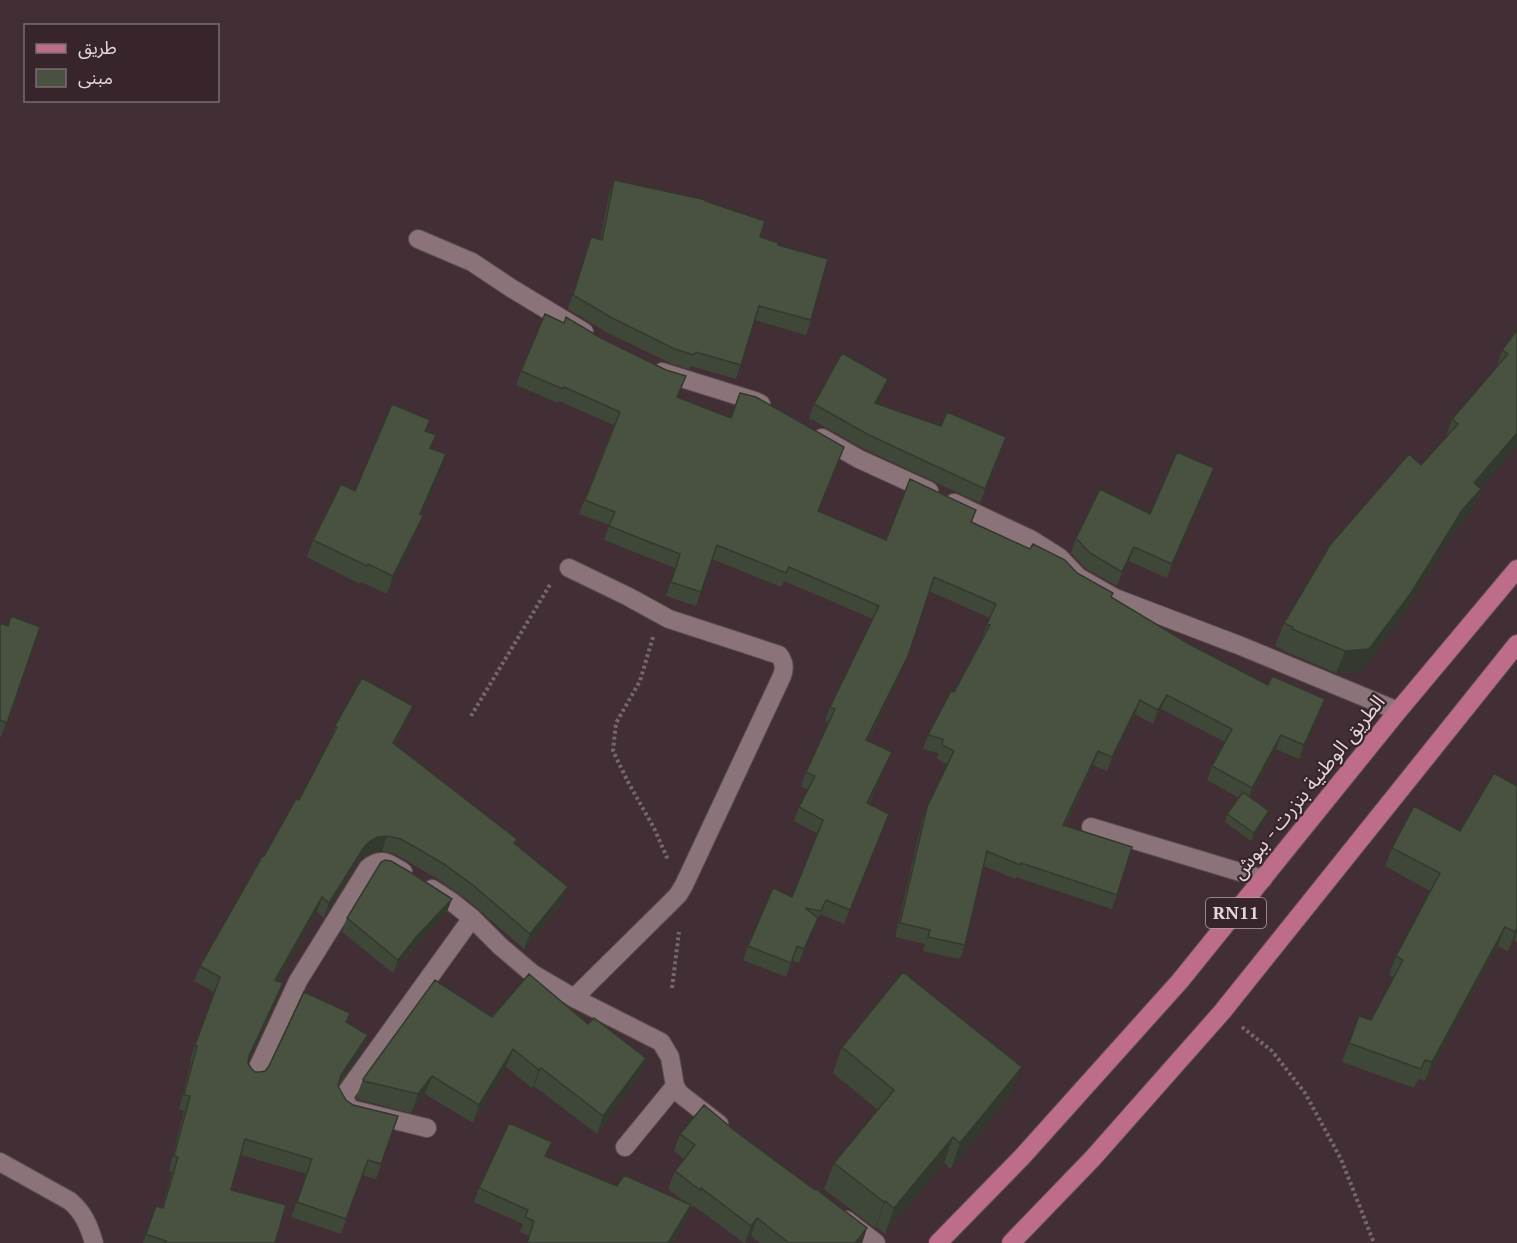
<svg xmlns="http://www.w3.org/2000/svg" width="1517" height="1243" font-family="'PT Serif','Noto Sans Arabic',serif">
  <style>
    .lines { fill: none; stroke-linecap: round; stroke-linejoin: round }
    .lane-casing { stroke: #5d4d51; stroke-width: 20 }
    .street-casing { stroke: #5d4d51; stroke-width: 20 }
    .primary-casing { stroke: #5d4d51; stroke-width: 20 }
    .path { stroke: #77666b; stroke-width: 4; stroke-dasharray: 3 3; stroke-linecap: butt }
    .lane { stroke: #8a747a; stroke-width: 18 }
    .street { stroke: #8a747a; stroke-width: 18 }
    .primary { stroke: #bd6c89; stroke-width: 18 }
    .wall { fill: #3f4738 }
    .shaded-wall { fill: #33392e }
    .building { fill: #495241; stroke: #33392e; stroke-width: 1.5 }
    .labels { text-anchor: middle; stroke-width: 4.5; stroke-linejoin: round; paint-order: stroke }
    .shield { fill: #37252b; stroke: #b0a2a6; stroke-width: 1.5 }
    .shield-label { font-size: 18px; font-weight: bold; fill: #e4d7da }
    .street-label { font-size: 20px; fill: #e4d7da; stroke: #37252b }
  </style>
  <rect width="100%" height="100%" fill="#422f35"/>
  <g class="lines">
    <defs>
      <path id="lane" d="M569 568 627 596 669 619 779 655C784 662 785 667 782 676L684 885 678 895 667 906 574 998
        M1091 827 1263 879
        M432 889 452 902 472 918 500 946 533 974 574 998 661 1042 670 1057 675 1086 679 1093 719 1124
        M254 1076 298 981 368 868C382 856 390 864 403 872
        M427 1128 350 1109 344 1099 346 1093 472 918
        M625 1147 675 1086
        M0 1162 70 1201C84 1213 89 1226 94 1243
        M846 1220 876 1243"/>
      <path id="street" d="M418 239 472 262 511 288 584 332
        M662 372 755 401 761 404
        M822 438 859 459 929 491
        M954 503 1032 540 1059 557 1078 577 1115 598 1241 646 1398 711"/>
      <path id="primary" d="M938 1243 1022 1157 1180 981 1398 711 1517 569
        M1011 1243 1093 1158 1222 1012 1517 644"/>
    </defs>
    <!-- lane casing -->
    <use href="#lane" class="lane-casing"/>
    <!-- street casing -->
    <use href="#street" class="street-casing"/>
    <!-- primary casing -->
    <use href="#primary" class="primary-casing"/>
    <!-- path -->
    <path class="path" d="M653 637 640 681 616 723 613 751 628 782 654 828 668 860
      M471 716 551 583
      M672 988 679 932
      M1242 1027 1272 1051 1305 1093 1341 1159 1374 1243"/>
    <!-- lane -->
    <use href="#lane" class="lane"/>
    <!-- street -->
    <use href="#street" class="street"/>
    <!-- primary -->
    <use href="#primary" class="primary"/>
  </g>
  <!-- wall -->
  <path class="wall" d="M614 180 705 201 760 237 778 245 811 320 806 335 755 320 736 379 691 366 689 369 670 363 606 332 568 309 591 237 600 240 609 194Z
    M1517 330 1481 489 1472 512 1454 532 1403 615 1361 672 1336 673 1284 651V650L1275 646 1284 623 1446 437 1452 419 1496 369 1502 350Z
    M521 371 678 397 839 461 818 512 886 540 976 510 972 522 1077 573 1111 597 1189 644 1320 713 1299 759 1276 749 1250 797 1266 819 1251 841 1225 822 1227 814 1239 798 1207 780 1212 766 1225 742 1161 709 1153 724 1135 714 1107 771 1093 765 1065 826 1117 895 1112 909 1016 877 1015 879 984 866 965 945 960 959 923 951 925 944 895 937 922 821 927 807 947 764 937 759 938 753 923 749 928 735 954 692 983 638H982L990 618 929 591 902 670 868 741 886 766 869 804 889 814 844 924 820 914 799 963 792 960 786 977 743 960 748 946 792 897 818 834 794 821 799 807 808 790 801 786 806 772 829 723 825 721 830 707 873 619 784 581 781 587 712 559 696 606 666 596 675 568 604 540 609 525 579 514 614 425 559 401 558 403 516 385Z
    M883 393 878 403 1001 451 980 503 864 449 809 418 814 404Z
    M426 431 431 448 446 454 421 515 417 533 387 594 361 582 360 584 307 557 313 540 355 491Z
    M1214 468 1209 483 1167 578 1129 561 1117 586 1085 568 1071 553 1076 538 1150 514Z
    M0 623 7 626 40 627 1 737H0Z
    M407 721 395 744 517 839 516 844 563 901 524 949 469 901 438 879 395 854 382 851 373 852 365 856 358 862 324 918 317 912 278 981 283 983 278 998 248 1063 251 1068 255 1072H260L265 1071 350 1013 346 1022 368 1035 363 1050 338 1086 346 1100 353 1105 398 1116 376 1179 362 1175 341 1234 291 1217 307 1174 241 1155 231 1190 275 1243H143L156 1206 162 1208 172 1172 169 1171 184 1111 179 1110 191 1061 190 1060 214 992 194 981 200 966 264 856 299 800 330 741 335 726Z
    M1517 786V942L1514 940 1508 951 1498 946 1425 1081 1418 1079 1414 1088 1342 1062 1359 1016 1371 1020 1394 978 1389 975 1396 956 1430 891 1385 866 1392 848 1460 831Z
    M447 912 412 950 393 973 342 932 347 918Z
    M492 1017 588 1024 646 1058 640 1076 597 1134 534 1086 532 1088 506 1067 473 1123 425 1094 411 1113 357 1099 356 1098 363 1079Z
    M842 1047 1012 1093 951 1169 944 1163 885 1234 876 1227 875 1228 824 1189 834 1163 878 1110 833 1073Z
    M734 1130 815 1190 867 1228 862 1243H760L751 1236 745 1243H744L694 1206 693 1208 691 1206 686 1220 672 1243H527L529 1236 520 1232 523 1224 474 1202 479 1188 617 1186 687 1203 668 1189 675 1171 684 1159 674 1151 680 1134Z"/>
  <!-- shaded-wall -->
  <path class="shaded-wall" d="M888 379 883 393 870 417 875 403Z
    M1517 433V447L1481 489 1472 512 1454 532 1403 615 1361 672 1336 673 1345 651 1474 483Z
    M446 454 440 472 414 532 420 514Z
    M1214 468 1209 483 1167 578 1172 564Z
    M423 516 417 533 387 594 393 576Z
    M1134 547 1129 561 1117 586 1122 572Z
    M908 656 902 670 861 754 866 740Z
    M1167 695 1161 709 1153 724 1158 710Z
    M1325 699 1320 713 1299 759 1304 745Z
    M1140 700 1135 714 1107 771 1112 757Z
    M413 706 407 721 387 757 393 743Z
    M1281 735 1276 749 1247 802 1252 788Z
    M1098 751 1093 765 1058 839 1063 825Z
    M892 752 886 766 862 817 867 803Z
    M1269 811 1266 819 1251 841 1254 833Z
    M889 814 884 828 844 924 850 910Z
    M387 836 382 851 373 852 365 856 358 862 324 918 329 903 364 847 370 841 378 837Z
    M568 887 563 901 524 949 530 934Z
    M322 897 317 912 270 995 275 980Z
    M452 899 447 912 412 950 393 973 398 960 417 936Z
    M818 918 813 932 799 963 804 949Z
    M1505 927 1498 946 1425 1081 1432 1062Z
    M1517 928V932L1514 940 1508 951Z
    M283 983 278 998 244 1071 249 1056Z
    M368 1035 363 1050 335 1089 341 1075Z
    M513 1049 506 1067 473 1123 479 1105Z
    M646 1058 640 1076 597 1134 603 1116Z
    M1022 1067 1012 1093 951 1169 960 1143Z
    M541 1068 534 1086 532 1088 539 1070Z
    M432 1076 425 1094 411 1113 418 1094Z
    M953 1137 944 1163 885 1234 894 1208Z
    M885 1201 876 1227 875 1228 884 1202Z
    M691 1205 686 1220 672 1243H668Z
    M757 1218 751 1236 745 1243 751 1226Z
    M867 1228 862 1243H855Z"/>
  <!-- building -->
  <path class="building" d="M614 180 706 200 705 201 765 221 760 237 779 243 778 245 828 259 811 320 759 306 741 365 696 352 694 355 675 349 612 318 573 295 591 237 602 240Z
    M545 314 564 323 566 317 601 338 666 370 686 376 677 397 731 418 740 393 756 397 844 447 818 511 886 540 910 479 976 510 971 522 1030 549 1033 544 1065 560 1077 573 1113 593 1111 597 1189 644 1268 685 1272 676 1325 699 1304 745 1281 735 1252 788 1212 766 1232 729 1167 695 1158 710 1140 700 1112 757 1098 751 1063 825 1132 847 1117 895 1021 863 1020 865 987 851 965 945 928 937 930 930 900 923 927 807 954 751 942 745 943 739 928 735 951 691 954 692 990 625 987 624 996 604 934 577 908 656 866 740 892 752 867 803 889 814 850 910 826 900 821 911 805 908 818 918 804 949 797 946 791 963 748 946 773 888 792 897 823 820 799 807 815 776 806 772 835 709 830 707 879 606 789 567 786 573 717 545 701 592 671 582 680 554 609 526 615 512 585 500 620 412 564 387 563 389 521 371Z
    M1517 330V433L1474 483 1481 489 1463 509 1411 593 1369 649 1345 651 1292 629 1293 627 1284 623 1330 545 1409 454 1421 465 1458 424 1452 419 1508 354 1502 350Z
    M842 353 888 379 875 403 941 426 947 412 1006 437 985 489 869 435 814 404Z
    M392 404 430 420 425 431 436 435 430 448 446 454 420 514 423 516 393 576 368 564 367 566 313 540 341 484 355 491Z
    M1177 452 1214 468 1172 564 1134 547 1122 572 1090 553 1076 538 1100 489 1150 514Z
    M11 616 40 627 7 723 0 720V623L8 626Z
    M362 678 413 706 393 743 517 839 514 843 568 887 530 934 474 886 444 864 401 839 387 836 378 837 370 841 364 847 329 903 322 897 275 980 283 983 249 1056 248 1063 251 1068 255 1072H260L265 1071 269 1066 304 992 350 1013 346 1022 368 1035 341 1075 338 1086 346 1100 353 1105 398 1116 381 1164 368 1160 346 1219 297 1202 312 1159 245 1139 231 1190 286 1205 275 1243H165L166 1241 146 1234 156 1206 163 1208 178 1157 174 1156 190 1096 184 1095 197 1046 195 1045 220 977 200 966 263 855 264 856 296 799 299 800 337 727 335 726Z
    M1494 773 1517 786V928L1515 932 1505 927 1432 1062 1425 1060 1421 1069 1349 1043 1359 1016 1371 1020 1403 960 1396 956 1440 873 1392 848 1414 806 1460 831Z
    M1243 792 1269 811 1254 833 1227 814Z
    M385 860 391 861 410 872 452 899 417 936 398 960 347 918 381 862Z
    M903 972 1022 1067 960 1143 953 1137 894 1208 885 1201 884 1202 834 1163 894 1090 842 1047Z
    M529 974 588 1024 594 1018 646 1058 603 1116 541 1068 539 1070 513 1049 479 1105 432 1076 418 1094 364 1081 363 1079 435 980 492 1017Z
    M704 1105 734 1130 815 1190 816 1189 867 1228 855 1243H789L757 1218 751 1226 701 1188 700 1190 675 1171 695 1145 680 1134Z
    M509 1123 552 1142 545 1156 617 1186 624 1175 691 1205 668 1243H527L534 1221 525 1217 528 1210 479 1188Z"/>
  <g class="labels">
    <!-- shield labels -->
    <rect class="shield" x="1206" y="898" width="60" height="30" rx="4.5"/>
    <g class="shield-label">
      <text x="1236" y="919">RN11</text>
    </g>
    <!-- street labels -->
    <g class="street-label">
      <text transform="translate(1308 787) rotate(-51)" y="7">الطريق الوطنية بنزرت - ببوش</text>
    </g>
  </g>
  <!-- legend -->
  <rect x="24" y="24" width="195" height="78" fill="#37252b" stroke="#7c6c71" stroke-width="1.5"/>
  <rect x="36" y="44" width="30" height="9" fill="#bd6c89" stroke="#7c6c71" stroke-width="1.5"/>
  <text x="78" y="54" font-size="18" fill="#e4d7da">طريق</text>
  <rect x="36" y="69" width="30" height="18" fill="#495241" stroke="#7c6c71" stroke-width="1.5"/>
  <text x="78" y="84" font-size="18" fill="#e4d7da">مبنى</text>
</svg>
